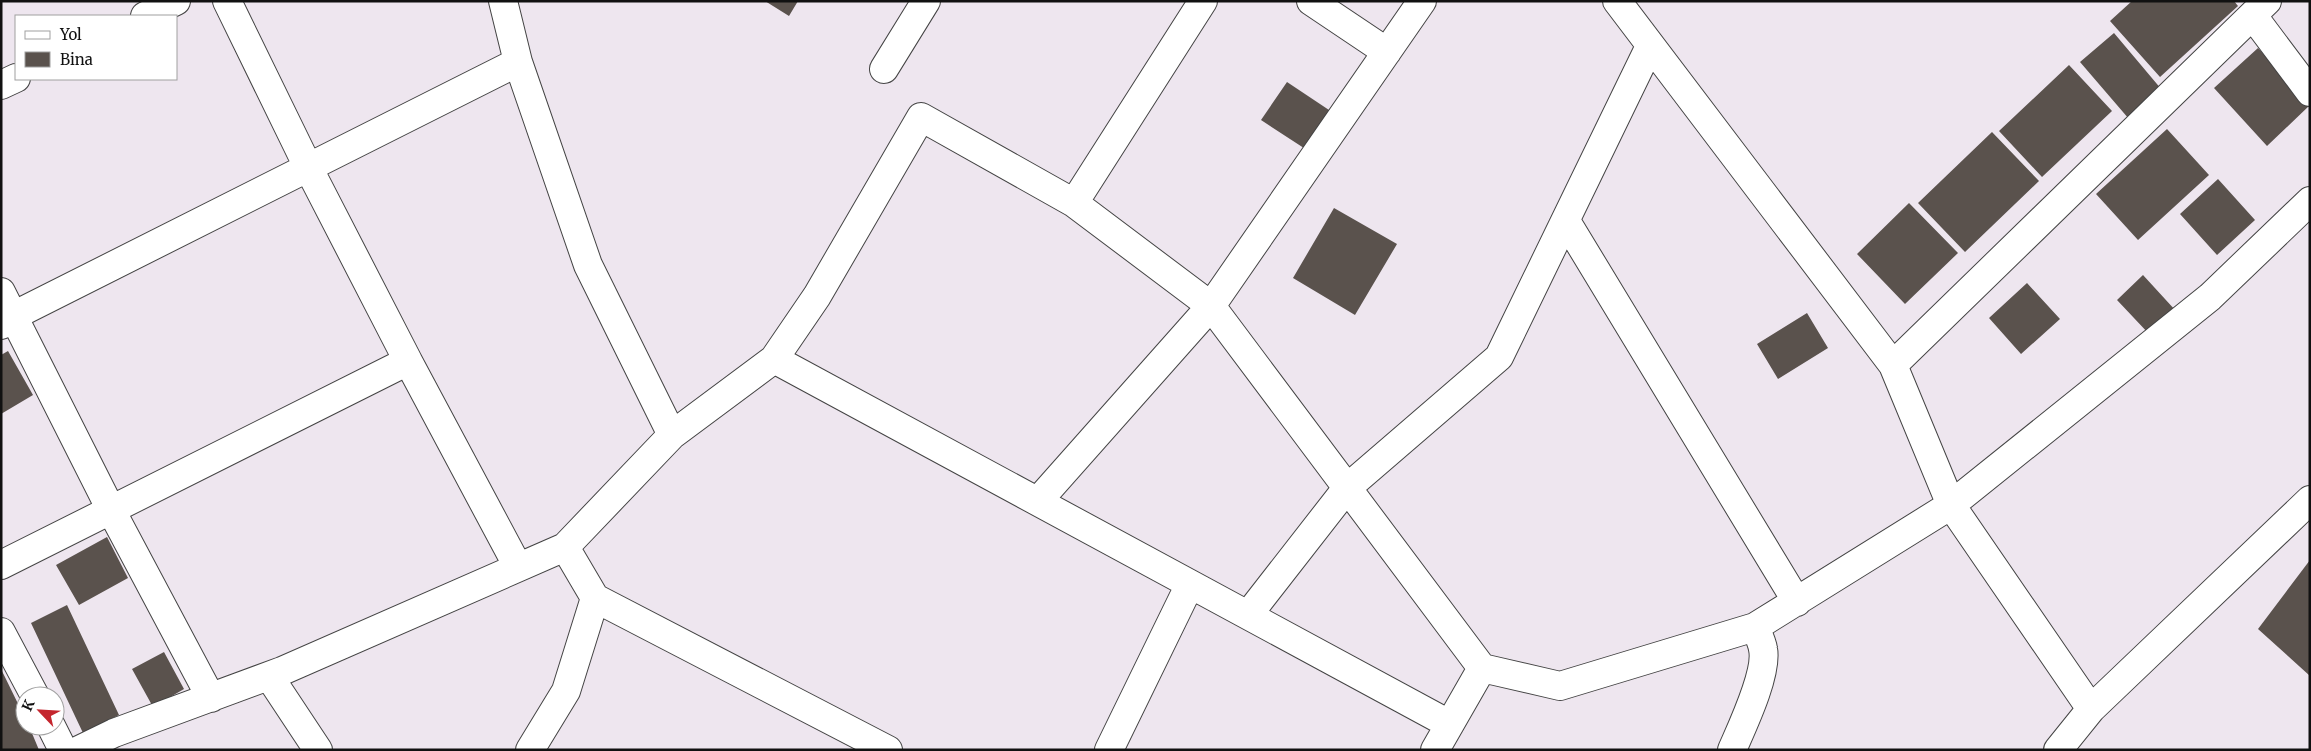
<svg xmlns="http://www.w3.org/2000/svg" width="2311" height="751" font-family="Merriweather,serif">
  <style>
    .industrial { fill: #eee6ef; fill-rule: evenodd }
    .building { fill: #5a524d }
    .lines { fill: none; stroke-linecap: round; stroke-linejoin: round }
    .minor-casing { stroke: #444; stroke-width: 30 }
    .minor { stroke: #fff; stroke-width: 28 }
  </style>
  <rect width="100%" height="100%" fill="#fffdf5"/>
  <!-- industrial -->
  <path class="industrial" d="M1 1H2310V750H1ZM16 16H176V79H16ZM25 696H55V726H25Z"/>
  <!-- building -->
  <path class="building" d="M765 1H798L789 16Z
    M2132 1H2234L2238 6 2160 77 2110 21Z
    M2114 33 2162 90 2129 119 2080 62Z
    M2258 48 2310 105 2267 146 2214 88Z
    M2069 65 2112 111 2042 177 1999 131Z
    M1287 82 1335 114 1310 152 1261 120Z
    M2167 129 2209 175 2138 240 2096 194Z
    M1992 132 2039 181 1965 252 1918 203Z
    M2218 179 2255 220 2217 255 2180 214Z
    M1909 203 1958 253 1905 304 1857 254Z
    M1334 208 1397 244 1355 315 1293 278Z
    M2143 275 2176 311 2150 335 2117 300Z
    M2027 283 2060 319 2021 354 1989 318Z
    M1807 313 1828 348 1778 379 1757 344Z
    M8 351 33 395 1 414V355Z
    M107 537 128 578 79 605 56 565Z
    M2310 560V676L2258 629Z
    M67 605 119 715 83 733 31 623Z
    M164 652 184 689 153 707 132 669Z
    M1 669 25 718V726H29L39 750H1Z"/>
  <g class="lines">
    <defs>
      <path id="minor" d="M227 1 308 167 408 361
        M503 1 518 62 588 265 672 435 565 547 595 598 566 691 530 750
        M1311 1 1387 52
        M1617 1 1893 365 1951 505 2091 709
        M145 16 176 1
        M2253 16 2310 92
        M884 69 926 1
        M1 85 16 78
        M1074 203 1203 1
        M1566 221 1797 602
        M1 292 111 510 211 698
        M1 325 9 322 13 316 518 62
        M774 359 817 296 921 117 1074 203 1211 306 1482 668 1560 686 1755 627 1951 505 2210 297 2310 201
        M1893 365 2267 1
        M672 435 774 359 1449 724
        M1038 501 1211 306 1422 1
        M1 565 408 361 518 567
        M595 598 888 750
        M1248 615 1347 488 1499 357 1650 46
        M1 632 35 696
        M269 676 318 750
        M51 726 63 750
        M79 750 114 733 282 671 565 547
        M1109 750 1190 584
        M1435 750 1482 668
        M1732 750C1742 727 1768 673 1763 649 1762 642 1758 634 1755 627
        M2058 750 2091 709 2310 500"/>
    </defs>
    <!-- minor casing -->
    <use href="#minor" class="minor-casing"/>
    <!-- minor -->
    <use href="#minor" class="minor"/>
  </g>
  <!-- border -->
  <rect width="2311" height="751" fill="none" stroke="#111111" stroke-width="5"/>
  <!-- legend -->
  <rect x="15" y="15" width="162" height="65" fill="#ffffff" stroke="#a0a0a0"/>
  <rect x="25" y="31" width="25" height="8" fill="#ffffff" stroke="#a0a0a0"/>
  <text x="60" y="40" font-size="15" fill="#111111">Yol</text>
  <rect x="25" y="52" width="25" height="15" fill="#5a524d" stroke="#a0a0a0"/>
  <text x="60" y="65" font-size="15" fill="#111111">Bina</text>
  <!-- north arrow -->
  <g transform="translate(40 711) rotate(295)"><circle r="24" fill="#ffffff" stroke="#a0a0a0"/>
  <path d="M0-4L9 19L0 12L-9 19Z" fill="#c4262e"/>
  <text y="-8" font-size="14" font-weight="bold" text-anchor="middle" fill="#111111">K</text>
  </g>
</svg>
